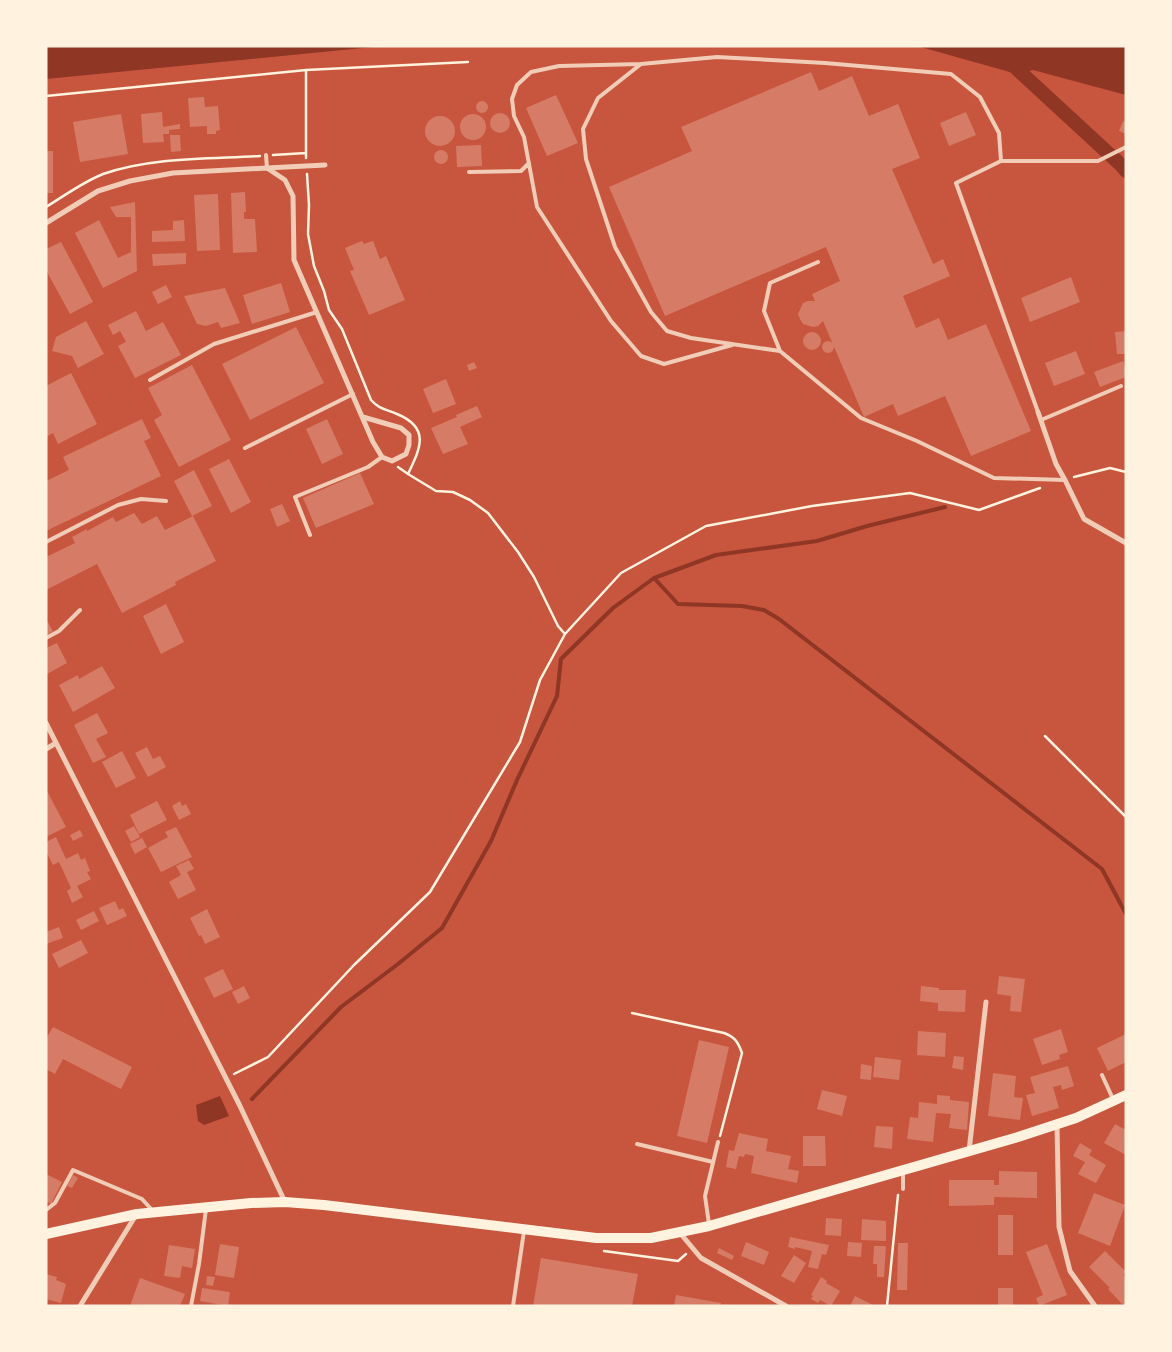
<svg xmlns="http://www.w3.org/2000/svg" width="1172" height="1352" font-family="Poppins,sans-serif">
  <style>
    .water { fill: #8f3625 }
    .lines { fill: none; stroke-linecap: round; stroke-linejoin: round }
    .stream { stroke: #8f3625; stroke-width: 4 }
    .canal { stroke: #8f3625; stroke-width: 14 }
    .building { fill: #d67c66 }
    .path { stroke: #fff3e0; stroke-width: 2.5 }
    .service { stroke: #f1ccb7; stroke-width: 4 }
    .minor { stroke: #f1ccb7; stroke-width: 5 }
    .secondary { stroke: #fff3e0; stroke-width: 10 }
  </style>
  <rect width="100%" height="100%" fill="#c8553d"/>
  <!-- water -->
  <path class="water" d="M46 46H383L46 79Z
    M917 46H1126V95L1033 70 1017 74Z
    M220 1096 229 1116 204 1125 198 1121 196 1105Z"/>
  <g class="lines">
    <!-- stream -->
    <path class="stream" d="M654 578 678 604 742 606 764 610 779 619 1102 869 1126 914
      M252 1099 341 1007 398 964 442 928 491 841 517 780 557 696 561 659 613 608 654 578 716 555 817 541 867 526 945 507"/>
    <!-- canal -->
    <path class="canal" d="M992 46 1120 164 1126 171"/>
  </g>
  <!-- building -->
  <path class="building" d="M811 72 819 91 852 76 869 116 898 104 920 158 892 169 933 264 943 259 950 276 903 296 916 328 939 318 948 340 986 324 1031 431 971 456 945 396 898 416 893 404 864 417 823 321 818 326 813 327 803 324 800 319 798 314 803 303 808 301H815L812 294 840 281 826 247 665 316 609 187 692 151 681 127Z
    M556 95 578 143 547 156 526 108Z
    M204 97 205 107 218 106 220 130 216 131V134H207V126L190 127 188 98Z
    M476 107a6 6 0 1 1 12 0a6 6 0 1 1-12 0Z
    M162 112 163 127 180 124V129L169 130V134H163L164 142 143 143 141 114Z
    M966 112 976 135 949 146 940 123Z
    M490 123a10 10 0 1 1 20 0a10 10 0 1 1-20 0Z
    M121 114 128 154 80 162 73 122Z
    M460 127a13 13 0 1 1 26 0a13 13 0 1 1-26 0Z
    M425 131a15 15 0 1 1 30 0a15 15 0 1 1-30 0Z
    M1123 121 1126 123V134L1119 131Z
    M170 135H180L181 151 171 152Z
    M481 145 482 166 457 167 456 146Z
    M434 157a7 7 0 1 1 14 0a7 7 0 1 1-14 0Z
    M46 151H53V193H46Z
    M245 192 246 212H244V219H255L257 252 233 253 231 193Z
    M218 194 220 250 197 251 194 195Z
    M135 202 137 271 103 288 75 233 99 220 118 258 131 252V217H116L110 207Z
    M184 220 185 241 152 242V231L173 230V221Z
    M362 241 364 244 373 241 380 259 386 256 405 300 369 315 350 271 354 270 345 248Z
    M61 242 93 302 70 314 46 270V249Z
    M186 253V264L153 266 152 254Z
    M1071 277 1080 302 1030 322 1021 298Z
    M281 283 290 312 252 324 243 295Z
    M166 285 172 297 158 304 152 292Z
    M225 288 240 323 221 328 218 322 206 326 197 324 184 296Z
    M136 311 146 331 163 322 181 355 135 378 118 346 126 342 120 331 113 335 108 325Z
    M86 321 104 354 78 368 72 356 52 351 56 337Z
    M296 327 324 383 250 420 222 364Z
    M1126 331V354H1117L1115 332Z
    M803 341a9 9 0 1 1 18 0a9 9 0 1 1-18 0Z
    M822 347a6 6 0 1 1 12 0a6 6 0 1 1-12 0Z
    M1076 351 1085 374 1054 386 1045 363Z
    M1123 361 1126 369V377L1100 387 1094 372Z
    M474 362 477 368 469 371 467 365Z
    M192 365 231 440 179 467 154 420 162 415 148 388Z
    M71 373 97 424 58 444 53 433 46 437V386Z
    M446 379 456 404 433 413 423 389Z
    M477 406 482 417 460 427 468 444 443 454 431 428 457 417 456 415Z
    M142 419 151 438 144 441 161 476 46 531V481L69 470 63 457Z
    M327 419 343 454 322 464 306 429Z
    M229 459 251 502 231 513 209 469Z
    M194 470 212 506 192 516 174 481Z
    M360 473 374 504 316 528 303 498Z
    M282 504 290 521 277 527 270 509Z
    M134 513 142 524 157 516 165 530 193 516 216 561 175 582 176 585 122 613 97 564 46 590V557L75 543 72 537 87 529V531L113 517 116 522Z
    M166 604 184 642 161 654 143 616Z
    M46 619 53 631 46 635Z
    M57 643 67 663 47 674 46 648Z
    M102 666 115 688 73 712 59 685 78 675 79 679Z
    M97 713 108 733 96 739 106 757 93 763 74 725Z
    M147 747 153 759 160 756 166 767 148 777 135 753Z
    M122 751 136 778 116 788 102 762Z
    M46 789 66 827 46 837Z
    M157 801 167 820 139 834 130 815Z
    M180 801 182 806 186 804 191 814 179 820 172 806Z
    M134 826 140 837 131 842 125 831Z
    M176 827 192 857 161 872 148 848 168 837 165 832Z
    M80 830 83 836 73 841 70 835Z
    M56 837 66 859 78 853 81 860 85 858 90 871 87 872 91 879 77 886 83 897 72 903 67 891 71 888 59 862 53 865 46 851V842Z
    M142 838 147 847 135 854 130 844Z
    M189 860 194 869 187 872 196 890 178 899 169 882 181 875 176 866Z
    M115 901 119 910 123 908 127 916 107 925 99 908Z
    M207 909 220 937 205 944 201 935 199 936 190 918Z
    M94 911 99 921 81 930 76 920Z
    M59 927 63 938 46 944V932Z
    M81 940 88 953 59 968 52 954Z
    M223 969 233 989 214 998 204 978Z
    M999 976 1025 979 1021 1012 1010 1011 1011 996 997 994Z
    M244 986 250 998 238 1004 232 992Z
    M921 986 939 988V990H966L965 1012 938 1011V1003L920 1001Z
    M53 1027 132 1067 121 1089 63 1059 55 1074 46 1069V1039Z
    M1061 1029 1068 1052 1059 1055 1060 1059 1042 1065 1033 1039Z
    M918 1031 946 1033 945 1057 917 1055Z
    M1126 1034V1062L1108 1071 1097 1048Z
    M699 1040 729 1047 707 1143 677 1136Z
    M954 1056 964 1057 963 1070 952 1068Z
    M875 1057 901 1060 899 1080 873 1077Z
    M861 1064 872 1066 871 1080 860 1079Z
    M1068 1066 1074 1086 1062 1090 1061 1085 1053 1087 1059 1108 1032 1116 1026 1095 1035 1093 1030 1077Z
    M993 1073 1016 1076 1014 1097 1023 1098 1020 1120 988 1116Z
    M822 1090 847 1096 842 1116 817 1109Z
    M937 1095 950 1096V1100L969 1102 967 1130 949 1128 951 1114 936 1113 933 1142 907 1139 910 1117 918 1118 919 1102 937 1104Z
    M1115 1124 1126 1130V1155L1104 1143Z
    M876 1126 893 1127 892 1149 874 1147Z
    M739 1133 768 1139 766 1151 791 1156 788 1169 799 1171 797 1183 751 1173 754 1156 745 1154 744 1157 739 1156 736 1169 726 1167 729 1150 734 1151Z
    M803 1136H825L826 1166H803Z
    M1080 1143 1092 1150 1089 1155 1106 1165 1096 1183 1078 1174 1085 1162 1073 1156Z
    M999 1171 1037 1172V1198L994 1197V1205L949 1206V1180H994V1185H999Z
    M46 1174 62 1182 51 1204 46 1201Z
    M73 1175 78 1178 72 1188 67 1186Z
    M1094 1193 1125 1205 1110 1246 1078 1233Z
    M998 1215H1013V1255H998Z
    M826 1218 842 1219 841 1236 825 1235Z
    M862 1219 886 1221V1241L861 1240Z
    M790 1237 829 1245 826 1255 822 1254 818 1269 808 1267 812 1251 795 1247V1249L788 1247Z
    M746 1242 769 1252 764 1265 741 1256Z
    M848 1242 862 1243 861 1257 847 1256Z
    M898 1243H908L907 1290H897Z
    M220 1244 239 1247 234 1278 215 1275Z
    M1047 1244 1067 1295 1039 1306 1036 1298 1043 1295 1026 1252Z
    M169 1245 195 1249 192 1268 182 1266 180 1278 164 1276Z
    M874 1246H886L884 1277H877V1264H873Z
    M719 1248 734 1256 732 1260 717 1253Z
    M1105 1251 1126 1272 1123 1275 1126 1277V1306H1124L1108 1289 1110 1288 1089 1267Z
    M794 1255 806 1263 794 1283 781 1276Z
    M541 1258 638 1274 632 1306H533Z
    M46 1274 57 1277 56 1280 66 1284 61 1303 46 1299Z
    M207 1276 215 1277 213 1286 206 1285Z
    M821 1277 827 1281 826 1283 840 1291 831 1306 820 1300 818 1303 811 1299 813 1296 811 1295Z
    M140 1278 185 1294 180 1306H130Z
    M202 1288 230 1292 228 1306 200 1301Z
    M998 1288H1013V1306H998Z
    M676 1295 721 1303 720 1306H674Z
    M855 1296 875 1306H850Z"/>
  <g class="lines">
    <!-- path -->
    <path class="path" d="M306 70V158
      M46 96 306 70 468 62
      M273 155 306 153
      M307 174 309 205 308 234 314 266 324 291 329 310 342 329 371 400C380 410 386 409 397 414 431 428 420 449 408 474L398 467
      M46 207C64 196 83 182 103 174 153 157 208 159 260 156
      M408 474 436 491 453 492 470 500 488 513 518 552 534 577 558 626 564 633
      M1074 477 1110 468 1126 472
      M1045 736 1126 817
      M632 1013 724 1033C735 1037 738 1042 742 1053L720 1136
      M234 1074 268 1057 354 965 430 892 520 742 540 680 565 634 621 573 706 526 812 506 910 493 979 510 1040 488
      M604 1251 678 1261 686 1254
      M887 1306 898 1195"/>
    <!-- service -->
    <path class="service" d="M641 64 559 66 531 72 517 85 512 99 514 116 524 137 537 207 611 321 641 356 664 364 732 345
      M266 155 267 168
      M469 172 521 171 529 163
      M818 262 770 283 764 311 780 351 861 418 917 441 994 478 1065 480
      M780 351 691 338 667 331 651 312 615 247 586 159 583 129 598 98 641 64 717 57 825 63 951 74 980 97 999 133 1001 161
      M150 380 214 344 317 312
      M1038 412 956 183 1001 161H1098L1126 147
      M1041 420 1121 386
      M245 448 353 394
      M310 535 295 497 368 467 382 457
      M46 542 118 505 141 499 166 501
      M46 638 59 631 80 610
      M1102 1075 1113 1099
      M637 1144 713 1162
      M903 1171V1189
      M46 1210 55 1203 73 1170 142 1199 152 1210
      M709 1224 705 1196 718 1142
      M191 1306 199 1264 206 1209
      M513 1306 524 1231"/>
    <!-- minor -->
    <path class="minor" d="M267 168 325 165
      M46 223 98 191 130 181 173 173 267 168 285 180 293 196 294 260 373 442 382 457 392 461 406 454 409 445V435L401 428 363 417
      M1038 412 1056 464 1065 480 1084 519 1126 543
      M46 723 240 1106 285 1202
      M46 749 56 743
      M1057 1125 1059 1227 1070 1271 1095 1306
      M969 1151 986 1002
      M680 1233 701 1258 786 1306
      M80 1306 136 1215"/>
    <!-- secondary -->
    <path class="secondary" d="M46 1234 137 1214 251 1203 285 1202 324 1205 596 1238H651L709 1226 1018 1137 1076 1118 1126 1095"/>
  </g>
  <!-- border -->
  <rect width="1172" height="1352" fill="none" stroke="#fff3e0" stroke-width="95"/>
</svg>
